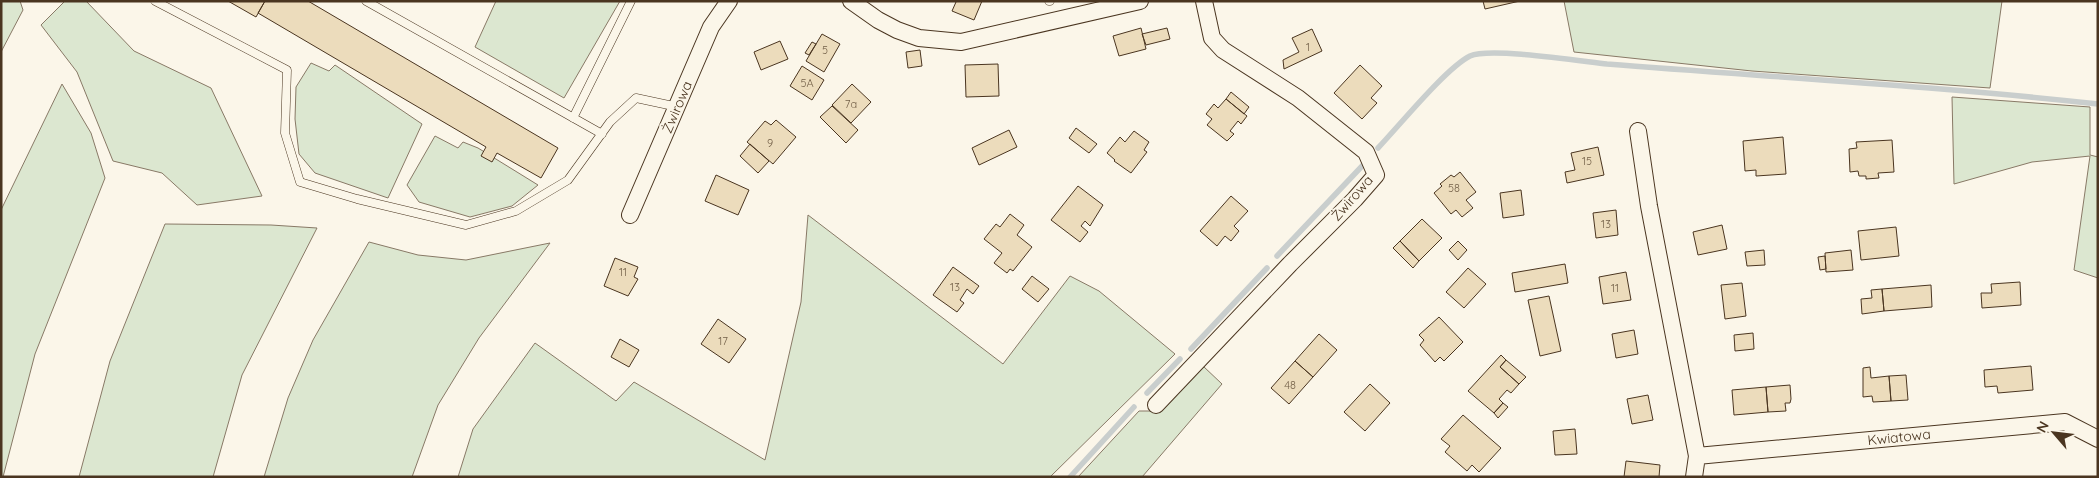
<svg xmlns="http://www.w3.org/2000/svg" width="2099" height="478" font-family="Quicksand,sans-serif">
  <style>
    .green { fill: #dce7d0; stroke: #887966 }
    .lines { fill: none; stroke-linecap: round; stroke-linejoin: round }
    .stream { stroke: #c9cecd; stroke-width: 5.5 }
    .building { fill: #ecdcbc; stroke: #4a3520 }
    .lane-casing { stroke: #4a3520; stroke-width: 9 }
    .street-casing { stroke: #4a3520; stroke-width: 18 }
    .lane { stroke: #fbf6e9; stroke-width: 8 }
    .street { stroke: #fbf6e9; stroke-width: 16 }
    .labels { text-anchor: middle; stroke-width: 4; stroke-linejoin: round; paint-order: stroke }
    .number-label { font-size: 11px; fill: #725f47 }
    .street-label { font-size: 14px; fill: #4a3520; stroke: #fbf6e9 }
  </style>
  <rect width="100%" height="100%" fill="#fbf6e9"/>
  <!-- green -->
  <path class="green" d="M1 1H20L23 10 1 52Z
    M65 1H86L134 51 211 88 262 196 197 205 162 173 113 161 77 72 41 25Z
    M496 1H620L564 98 475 47Z
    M1564 1H2002L1990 88 1752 71 1574 52Z
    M311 63 329 71 335 65 422 124 388 198 315 173 299 154 295 119 296 87Z
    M62 84 91 133 105 178 35 354 3 477H1V210Z
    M1952 97 2090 107V155L2098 157V278L2074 270 2090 156 2032 162 1954 184Z
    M435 136 458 148 463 142 478 148 538 185 512 206 470 217 419 202 407 185Z
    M808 215 1003 364 1070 276 1099 291 1175 354 1050 477H458L473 429 535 343 616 401 634 382 765 460 801 302Z
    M165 224 271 225 317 228 242 375 213 477H79L110 361Z
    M369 242 418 255 466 260 550 243 479 338 438 405 412 477H264L288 398 313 340Z
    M1203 366 1222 384 1142 477H1078L1139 411H1153Z"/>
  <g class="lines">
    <!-- stream -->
    <path class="stream" d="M1378 148C1399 126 1446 68 1470 56 1490 47 1580 61 1607 64 1770 77 1935 86 2098 104
      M1277 256 1364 164
      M1191 349 1267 268
      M1147 393 1180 359
      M1070 477 1134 407"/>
  </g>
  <!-- building -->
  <path class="building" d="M228 1H265L256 17Z
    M265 1H308L558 148 541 178 497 153 492 162 481 156 486 147 258 13Z
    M954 1H982L974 20 952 11 956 2Z
    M1483 1H1520L1485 9Z
    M1141 28 1146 49 1119 56 1113 36Z
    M1167 28 1170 39 1146 45 1142 34Z
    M1312 29 1322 51 1284 69 1283 60 1299 52 1292 38Z
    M822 34 840 44 824 72 806 61Z
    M780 41 788 59 761 70 754 52Z
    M812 42 816 44 809 55 805 53Z
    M920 50 922 66 908 68 906 52Z
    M998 64 999 96 966 97 965 65Z
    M1360 65 1382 86 1371 98 1377 103 1362 119 1334 93Z
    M802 66 824 80 812 100 790 86Z
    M852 84 871 102 851 123 832 105Z
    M1231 92 1249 107 1244 114 1226 99Z
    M1226 99 1247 116 1241 124 1238 121 1230 131 1234 134 1227 141 1207 125 1212 119 1206 114 1214 104 1218 108Z
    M832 106 858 130 846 143 820 117Z
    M776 120 796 137 773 164 747 142 765 121 771 125Z
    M1076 128 1097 144 1089 153 1069 138Z
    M1009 130 1017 147 979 165 972 148Z
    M1134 131 1149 142 1144 150 1147 152 1131 173 1114 161 1115 160 1107 153 1120 137 1125 142Z
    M1783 137 1786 174 1756 176V170L1745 171 1743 141Z
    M1892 140 1894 172 1878 173 1879 178 1866 179V176H1859L1858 171 1850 172 1849 149 1857 148 1856 142Z
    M750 144 769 161 758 173 740 156Z
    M1598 147 1604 175 1567 183 1565 172 1575 170 1571 153Z
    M1460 172 1476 192 1466 200 1473 208 1462 217 1456 210 1451 214 1434 193 1442 186 1440 184 1451 175 1454 177Z
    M716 175 749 190 738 215 705 201Z
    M1078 186 1103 205 1090 226 1085 221 1081 226 1088 232 1080 242 1051 220Z
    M1521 190 1524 215 1503 218 1500 193Z
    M1231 196 1248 211 1234 226 1239 231 1231 241 1225 236 1217 246 1200 231Z
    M1616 210 1618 235 1596 238 1593 213Z
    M1010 214 1024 225 1017 235 1032 247 1013 271 1010 269 1007 273 994 263 1002 253 984 239 996 224 1000 227Z
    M1422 219 1442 238 1419 261 1400 241Z
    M1722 225 1727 249 1698 255 1693 232Z
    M1896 227 1899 256 1861 260 1858 231Z
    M1400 241 1419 261 1413 268 1393 248Z
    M1458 241 1467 250 1458 260 1449 250Z
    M1764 250 1765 265 1747 266 1745 252Z
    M1851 250 1853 270 1826 272 1825 253Z
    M1825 256 1826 269 1820 270 1818 257Z
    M615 258 638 267 634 277 638 279 628 296 604 286Z
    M1565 264 1568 283 1515 292 1512 273Z
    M953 267 979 286 973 294 967 289 960 300 964 303 957 312 933 295Z
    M1468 268 1486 284 1464 308 1446 292Z
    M1626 272 1631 300 1603 304 1599 277Z
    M1032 276 1049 289 1038 302 1022 289Z
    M2020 282 2021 305 1982 308 1981 293H1992L1991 284Z
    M1742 283 1746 316 1725 319 1721 285Z
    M1931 285 1932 307 1884 311 1882 289Z
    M1882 289 1884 311 1862 314 1861 299 1872 298 1871 290Z
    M1549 296 1561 351 1540 356 1528 300Z
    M1439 317 1463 342 1444 361 1440 357 1435 362 1420 345 1424 340 1419 335Z
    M718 319 746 339 729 363 701 344Z
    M1634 330 1638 354 1616 358 1612 334Z
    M1753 333 1754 349 1735 351 1734 335Z
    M1319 334 1337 350 1313 377 1295 361Z
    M620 339 639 350 629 367 611 357Z
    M1501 355 1506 360 1500 367 1519 384 1511 393 1507 390 1499 399 1503 403 1494 413 1468 391Z
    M1506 360 1526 377 1519 384 1500 367Z
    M1295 361 1313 377 1289 404 1271 388Z
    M2031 366 2033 390 1998 393 1997 386 1985 387 1984 370Z
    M1870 367 1871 378 1889 376 1891 401 1873 402 1872 396 1863 397V368Z
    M1906 375 1908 400 1891 401 1889 376Z
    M1370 384 1390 403 1365 431 1344 412Z
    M1790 385 1791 399 1790 403H1785L1786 411 1768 412 1766 387Z
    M1766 387 1768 412 1734 415 1732 390Z
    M1648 395 1653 420 1632 424 1627 399Z
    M1503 403 1508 407 1498 418 1494 413Z
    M1463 415 1501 448 1479 472 1472 465 1467 471 1445 452 1450 446 1441 439Z
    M1575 429 1577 454 1555 455 1553 431Z
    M1626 461 1660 465 1659 477H1624Z"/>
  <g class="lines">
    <defs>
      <path id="lane" d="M155 1 287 70 285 133 300 182 357 199 466 225 516 211 568 180 610 122 636 98 678 107
        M366 1 602 134
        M1049 1H1050
        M573 118 631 1"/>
      <path id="street" d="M851 1 878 20 897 30 919 38 961 42 1140 1
        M1638 131 1649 206 1697 456 1694 477
        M630 215 711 27 729 1
        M1156 405 1290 264 1355 199 1376 175 1366 152 1298 98 1223 50 1212 38 1204 1
        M1697 456 2065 422 2098 439"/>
    </defs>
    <!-- lane casing -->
    <use href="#lane" class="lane-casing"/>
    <!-- street casing -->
    <use href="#street" class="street-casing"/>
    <!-- lane -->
    <use href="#lane" class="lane"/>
    <!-- street -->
    <use href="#street" class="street"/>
  </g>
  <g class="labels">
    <!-- number labels -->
    <g class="number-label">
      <text x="1308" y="51">1</text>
      <text x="825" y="54">5</text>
      <text x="807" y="87">5A</text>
      <text x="851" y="108">7a</text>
      <text x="770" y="147">9</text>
      <text x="1587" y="165">15</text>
      <text x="1454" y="192">58</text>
      <text x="1606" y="228">13</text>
      <text x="623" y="276">11</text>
      <text x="955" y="291">13</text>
      <text x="1615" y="292">11</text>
      <text x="723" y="345">17</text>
      <text x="1290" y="389">48</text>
    </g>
    <!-- street labels -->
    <g class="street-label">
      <text transform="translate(677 107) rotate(-67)" y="5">Żwirowa</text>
      <text transform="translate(1352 198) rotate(-49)" y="5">Żwirowa</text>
      <text transform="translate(1899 437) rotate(-6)" y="5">Kwiatowa</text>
    </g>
  </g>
  <!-- border -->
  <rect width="2099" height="478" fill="none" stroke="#4a3520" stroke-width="5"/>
  <!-- north arrow -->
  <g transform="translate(2054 433) rotate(298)" stroke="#fbf6e9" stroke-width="4" paint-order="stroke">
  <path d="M0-4L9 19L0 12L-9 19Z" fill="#4a3520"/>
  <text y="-8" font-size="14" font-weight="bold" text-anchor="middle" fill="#4a3520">N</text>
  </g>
</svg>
